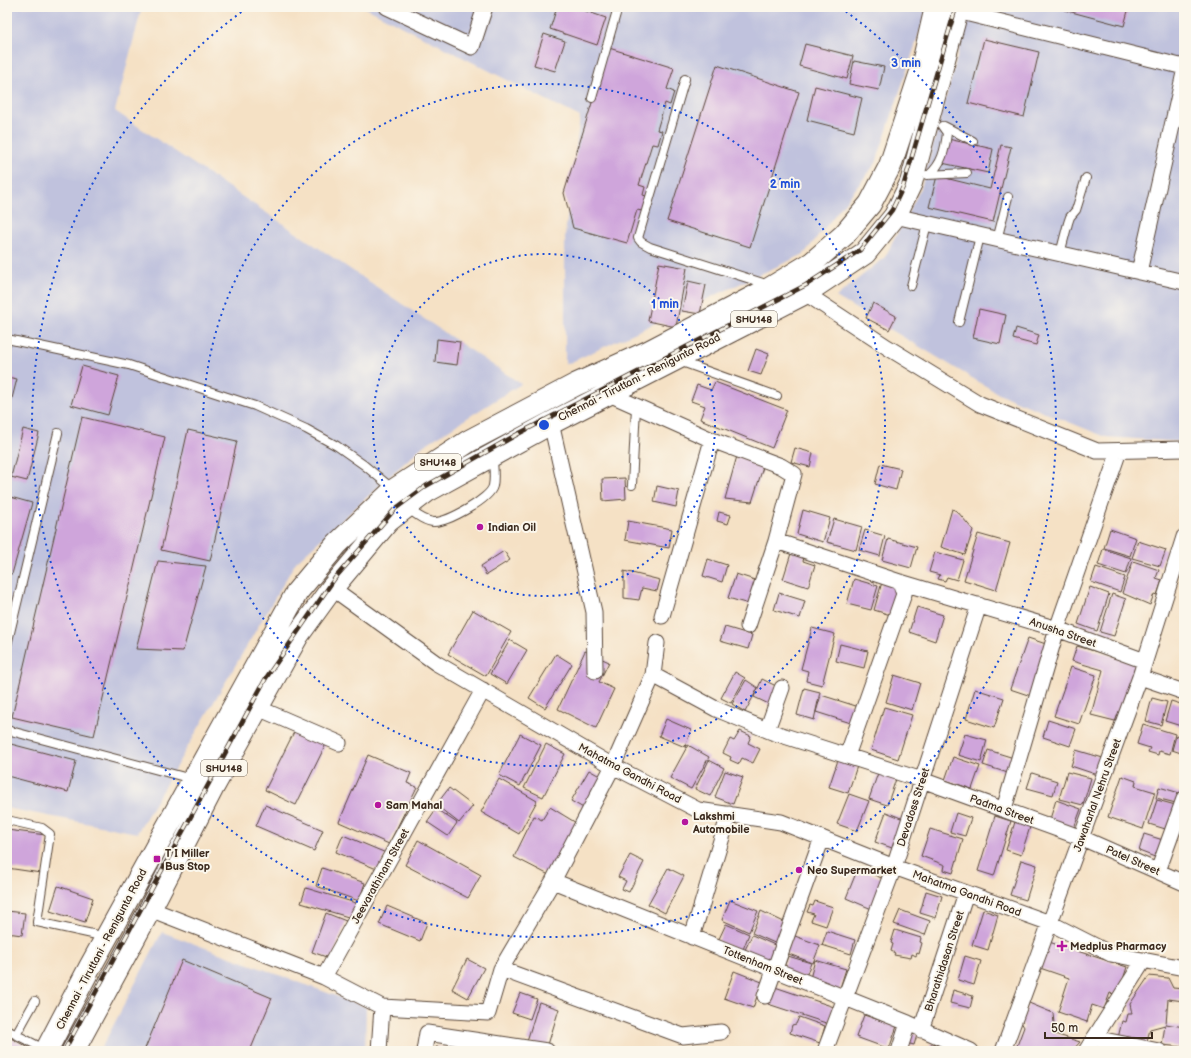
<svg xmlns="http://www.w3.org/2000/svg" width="1191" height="1058" font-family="'Balsamiq Sans',sans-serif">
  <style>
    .industrial { fill: #c0c2dd }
    .building { fill: #cfa5db }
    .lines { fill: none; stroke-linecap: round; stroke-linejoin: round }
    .lane-casing { stroke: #574537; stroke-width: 10 }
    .street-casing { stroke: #574537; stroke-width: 17 }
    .highway-casing { stroke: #574537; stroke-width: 24 }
    .lane { stroke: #fff; stroke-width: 8 }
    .street { stroke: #fff; stroke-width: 15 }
    .highway { stroke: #fff; stroke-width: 22 }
    .rail-casing { stroke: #3b2a1e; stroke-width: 4.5 }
    .rail { stroke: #fbf7ec; stroke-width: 3; stroke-dasharray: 9; stroke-linecap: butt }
    .ring { fill: none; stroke: #1d4ed8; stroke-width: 2; stroke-dasharray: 2 4 }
    .poi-dot { fill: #b5179e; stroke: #fbf7ec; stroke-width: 1.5 }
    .labels { text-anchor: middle; stroke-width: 4; stroke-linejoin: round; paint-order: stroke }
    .shield { fill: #fbf7ec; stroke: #75685c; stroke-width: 1 }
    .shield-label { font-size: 10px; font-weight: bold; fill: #3b2a1e }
    .street-label { font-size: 11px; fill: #3b2a1e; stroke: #fbf7ec }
    .poi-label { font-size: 11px; font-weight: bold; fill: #3b2a1e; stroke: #fbf7ec; text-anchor: start }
    .centre { fill: #1d4ed8; stroke: #fbf7ec; stroke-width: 2 }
    .ring-label { font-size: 12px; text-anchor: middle; font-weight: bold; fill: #1d4ed8; stroke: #fbf7ec; stroke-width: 4; stroke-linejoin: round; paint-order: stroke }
  </style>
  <rect width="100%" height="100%" fill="#fbf7ec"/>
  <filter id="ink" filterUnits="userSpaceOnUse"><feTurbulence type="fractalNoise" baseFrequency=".025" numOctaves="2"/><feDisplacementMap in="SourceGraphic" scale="8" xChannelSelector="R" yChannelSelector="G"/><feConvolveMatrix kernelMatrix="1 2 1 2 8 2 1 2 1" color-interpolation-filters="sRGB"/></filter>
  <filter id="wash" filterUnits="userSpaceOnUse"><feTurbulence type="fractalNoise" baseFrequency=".012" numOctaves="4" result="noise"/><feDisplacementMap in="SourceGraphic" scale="16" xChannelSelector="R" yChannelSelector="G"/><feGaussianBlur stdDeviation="0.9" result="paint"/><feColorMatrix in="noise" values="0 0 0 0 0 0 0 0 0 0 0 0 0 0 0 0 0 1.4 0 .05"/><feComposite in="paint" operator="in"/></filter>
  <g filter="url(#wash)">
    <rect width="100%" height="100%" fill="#f5e1c5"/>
    <!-- industrial -->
    <path class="industrial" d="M7 7H142L115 111 521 384 423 446 296 562 137 833 7 808Z
      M364 7H928L876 163 804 254 565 365V235L580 117Z
      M971 7H1184V442L1106 437 999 394 836 297 885 257 921 188Z
      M162 932 366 1007 365 1051H100Z"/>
    <g id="blocks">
      <!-- building -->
      <path class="building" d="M557 7H574L606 18 597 45 550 29Z
        M1065 7H1129L1124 26 1064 10Z
        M544 34 565 41 555 71 534 65Z
        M984 39 1039 52 1024 117 968 103Z
        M805 44 853 56 847 79 799 66Z
        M609 48 674 68 667 89 674 92 670 105 665 103 657 130 662 131 658 145 652 144 639 185 645 187 643 195 646 196 642 211 637 210 627 243 573 228 564 193Z
        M854 61 884 67 879 90 849 84Z
        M717 65 799 92 750 247 667 221Z
        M815 86 862 98 854 132 807 120Z
        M948 139 993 149 988 173 942 163Z
        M1001 145 1011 147 993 222 929 207 937 176 990 189Z
        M659 263 687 268 676 327 648 321Z
        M688 281 706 285 700 314 682 311Z
        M873 303 896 316 889 330 866 318Z
        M979 309 1006 315 1000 344 973 338Z
        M1016 328 1039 335 1036 345 1013 339Z
        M437 339 460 342 457 365 435 362Z
        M756 349 769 354 761 375 748 371Z
        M82 366 119 376 108 415 71 405Z
        M7 377 17 379 9 410 7 409Z
        M715 382 787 410 772 448 700 419 705 406 691 401 697 385 711 390Z
        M82 417 165 437 94 736 12 717Z
        M23 429 39 433 27 481 11 477Z
        M188 430 237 441 210 561 161 550Z
        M795 448 813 453 810 467 791 462Z
        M737 456 764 464 752 502 725 499Z
        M880 464 901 469 896 490 875 484Z
        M625 478 626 499 603 501 602 479Z
        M657 486 679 491 676 507 654 502Z
        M7 496 32 503 12 574 7 573Z
        M952 509 957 511 973 530 965 555 941 547Z
        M803 510 830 518 823 542 797 534Z
        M719 512 731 515 728 524 717 521Z
        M834 519 862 527 856 550 827 542Z
        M628 521 672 529 669 548 625 540Z
        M1110 529 1136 538 1130 556 1104 548Z
        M865 530 885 536 880 556 859 550Z
        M978 534 1010 543 996 590 964 580Z
        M888 539 917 547 911 568 882 560Z
        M1138 541 1166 550 1160 566 1132 558Z
        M793 547 806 552 803 561 815 565 808 587 783 579Z
        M1103 549 1131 558 1126 574 1098 565Z
        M504 551 510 560 486 575 481 566Z
        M935 552 963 560 957 580 947 577 945 581 938 579 940 575 929 572Z
        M708 559 727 565 722 582 703 576Z
        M158 561 206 566 183 651 136 649Z
        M1133 561 1159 570 1156 578 1162 580 1157 595 1154 594 1150 605 1122 593Z
        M1096 567 1125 577 1120 592 1091 582Z
        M624 571 660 580 657 591 642 588 639 600 624 598Z
        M736 574 767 584 759 607 728 598Z
        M854 579 878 586 871 610 847 604Z
        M882 582 902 588 894 616 874 610Z
        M1090 587 1109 594 1097 631 1078 624Z
        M779 593 805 601 800 618 774 610Z
        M1112 594 1126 599 1114 636 1100 632Z
        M917 607 943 615 935 641 909 632Z
        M473 610 511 632 486 676 448 654Z
        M725 627 752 635 748 649 720 641Z
        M812 628 835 634 822 685 806 681 808 671 801 669Z
        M1028 638 1055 647 1037 698 1010 689Z
        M510 640 527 650 507 684 490 674Z
        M840 644 868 651 864 668 836 661Z
        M1077 646 1136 663 1119 722 1091 715 1103 670 1072 661Z
        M585 651 609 662 599 682 614 689 596 728 558 709Z
        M556 654 572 664 545 708 529 698Z
        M1071 667 1096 675 1079 724 1054 716Z
        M735 672 745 678 731 703 721 698Z
        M894 675 920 683 912 710 886 702Z
        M762 679 780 688 773 706 754 697Z
        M746 680 758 688 745 712 732 704Z
        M804 688 820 692 814 720 797 715Z
        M975 689 1004 698 994 728 966 719Z
        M821 695 859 707 854 724 816 712Z
        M1152 698 1167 702 1161 725 1146 721Z
        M1171 701 1184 705V718L1181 726 1165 721Z
        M884 707 912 715 898 759 871 750Z
        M666 719 691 730 685 747 659 736Z
        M1048 720 1076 729 1070 746 1043 737Z
        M1143 724 1175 734 1170 754 1159 751 1158 755 1148 752 1150 748 1137 744Z
        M297 726 327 742 296 805 265 790Z
        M740 731 751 736 748 743 760 749 753 763 742 758 739 764 730 760 731 757 723 753 730 739 734 741Z
        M520 734 541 745 520 786 499 775Z
        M965 734 987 740 981 762 958 755Z
        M1176 736 1184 739V754L1172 750Z
        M7 743 76 761 68 792 7 776Z
        M546 744 565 754 543 797 524 788Z
        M688 745 709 757 691 789 670 778Z
        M988 750 1017 759 1011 774 983 765Z
        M1076 750 1103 758 1098 775 1071 766Z
        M368 755 411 773 407 783 417 787 389 844 339 822Z
        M953 757 980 766 972 789 945 780Z
        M709 760 724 768 710 796 695 789Z
        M838 760 857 766 848 793 829 787Z
        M589 770 605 779 587 810 571 801Z
        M725 771 743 777 733 804 715 797Z
        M1067 772 1091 778 1083 805 1059 799Z
        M878 773 896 779 887 805 869 799Z
        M1032 773 1057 781 1053 795 1027 788Z
        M1122 776 1136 781 1135 786 1155 792 1143 829 1108 817Z
        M499 779 537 801 519 834 481 812Z
        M1159 787 1183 794 1180 804 1156 798Z
        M449 788 473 806 459 823 436 805Z
        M849 794 869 801 857 831 837 824Z
        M1056 800 1081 809 1074 828 1050 819Z
        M1157 800 1179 806 1172 831 1149 824Z
        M265 805 323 830 314 851 256 826Z
        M550 807 578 824 549 875 514 857 534 816 542 820Z
        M436 809 457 823 448 836 427 822Z
        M886 812 906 820 895 849 875 842Z
        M956 813 971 818 965 836 950 832Z
        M995 816 1011 821 994 876 978 871Z
        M1015 822 1030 827 1021 855 1006 850Z
        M930 829 963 839 953 873 944 870 945 865 921 856Z
        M7 830 46 835 41 873 7 868Z
        M1144 834 1166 841 1160 859 1139 851Z
        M343 835 386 853 379 870 336 852Z
        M418 840 481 875 468 898 405 865Z
        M630 855 644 862 629 892 622 889 626 881 618 877Z
        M1021 860 1037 865 1026 900 1010 895Z
        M322 868 365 883 359 901 316 886Z
        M668 868 684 876 665 913 648 904Z
        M858 868 886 880 874 910 846 898Z
        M58 886 93 898 85 922 50 911Z
        M306 888 359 904 355 919 301 903Z
        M926 891 942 896 936 918 920 913Z
        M730 900 758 911 749 932 722 920Z
        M815 901 833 907 826 926 811 921 814 914 807 912 810 905 813 906Z
        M387 906 427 923 420 941 379 924Z
        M900 910 930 921 925 935 894 924Z
        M983 910 998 915 988 950 972 945Z
        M7 911 25 913 22 935 7 933Z
        M761 911 786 923 777 944 752 933Z
        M326 913 346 921 332 959 312 952Z
        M726 924 749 934 742 952 718 941Z
        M895 930 921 938 920 942 922 943 919 954 917 953 916 956 912 954 911 958 894 955 895 953 891 951 893 944 891 943Z
        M827 931 855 940 851 954 822 945Z
        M752 935 777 946 769 964 744 952Z
        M792 935 820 945 813 963 786 953Z
        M1049 942 1127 967 1118 995 1110 993 1104 1009 1092 1005 1087 1022 1058 1012 1069 978 1040 968Z
        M788 956 811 963 805 979 782 972Z
        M965 956 981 961 974 985 958 980Z
        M467 959 484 968 468 998 452 989Z
        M182 960 272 998 250 1051H144Z
        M815 960 846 969 839 991 809 982Z
        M734 971 762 982 753 1008 724 998Z
        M1149 976 1168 978 1173 988 1184 989V1001L1168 999 1166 1024 1184 1027 1182 1047 1162 1045 1165 1025 1150 1029 1146 1045 1118 1038 1122 1021 1126 1022 1128 1014H1132L1130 1004Z
        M775 987 834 1007 829 1024 768 1004Z
        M953 990 973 996 970 1008 950 1003Z
        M520 993 537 999 530 1019 512 1013Z
        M539 1002 559 1009 547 1048 527 1041Z
        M1029 1003 1053 1013 1055 1034 1080 1042 1072 1051H1015L1024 1027 1021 1022Z
        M864 1015 897 1026 889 1049 856 1037Z
        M799 1017 825 1026 820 1043 790 1033 792 1025 796 1024Z
        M898 1030 917 1035 914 1045 895 1040Z
        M7 1036 29 1048 27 1051H7Z
        M931 1044 954 1051H929Z
        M436 1047 463 1050V1051H436Z"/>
    </g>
  </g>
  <g filter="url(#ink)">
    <use href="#blocks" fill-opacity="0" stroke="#574537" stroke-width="1"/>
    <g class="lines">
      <defs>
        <path id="lane" d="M685 79 638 238 641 242 650 247 769 285
          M592 98 618 7
          M944 126 973 141
          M927 175 967 173
          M929 175C942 164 945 150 947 133L942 126
          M997 240 1008 197
          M1060 254 1068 223 1070 217 1076 210 1086 178
          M911 286 927 224
          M959 322 980 236
          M7 339 129 365 255 406 306 429 337 446 364 465 393 489
          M679 361 777 396
          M632 485 636 407
          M407 508C414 513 425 522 434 522 448 522 490 499 493 486 495 477 493 466 493 458
          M7 645 58 433
          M7 730 192 779
          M7 820 42 828 50 834 37 922 106 937
          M7 1030 46 1050
          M16 1035 35 1001"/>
        <path id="street" d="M387 7 472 47 485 7
          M957 11 1184 67
          M895 216 1184 282
          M1139 272 1184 73
          M805 293 887 347 980 404 1097 451 1184 449
          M609 394 712 440 781 466 794 474 776 541 900 582 904 594 847 756
          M551 423 594 612 595 671
          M900 582 1057 629 1145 661
          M332 588 436 663 613 766 698 810 781 822 894 867 1050 923 1111 954 1184 968
          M662 616 712 440
          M748 626 776 541
          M653 675 716 709 772 732 922 780 1082 838 1184 883
          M1140 677 1184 692
          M258 708 339 743
          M767 730 782 688
          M1004 809 1057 629 1119 451
          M1158 871 1184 799
          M553 881 908 1023 971 1051
          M150 909 324 977 382 1007 488 1013 501 969 553 881 613 766 653 675 657 643
          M692 937 729 814
          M501 969 683 1036 721 1032
          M324 977 483 690
          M765 996 822 838
          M921 1030 966 893
          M1094 1038 1159 1051
          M379 1051 382 1007
          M424 1051 427 1033 547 1051
          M825 1051 894 867 979 605
          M899 1051 908 1023
          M1003 1051 1140 677 1184 537
          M1086 1051 1144 960"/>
        <path id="highway" d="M46 1051 90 967 297 592 337 544 394 490 469 441 575 385 648 352 769 289 812 263 844 235 870 204 890 166 921 72 936 7
          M73 1051 150 909 212 789 298 635 332 588 388 521 427 491 551 423 805 293 865 253 895 216 911 183 958 7"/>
      </defs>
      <!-- lane casing -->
      <use href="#lane" class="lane-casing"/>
      <!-- street casing -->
      <use href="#street" class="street-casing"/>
      <!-- highway casing -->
      <use href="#highway" class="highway-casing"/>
      <!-- lane -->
      <use href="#lane" class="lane"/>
      <!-- street -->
      <use href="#street" class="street"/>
      <!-- highway -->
      <use href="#highway" class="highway"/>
      <defs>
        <path id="rail" d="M64 1051 266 678 335 578 395 509 426 486 516 435 806 285 860 250 892 210 903 187 956 7"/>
      </defs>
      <!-- rail casing -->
      <use href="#rail" class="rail-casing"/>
      <!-- rail -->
      <use href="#rail" class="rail"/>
    </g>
  </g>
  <!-- distance rings -->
  <g class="ring">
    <circle cx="544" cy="425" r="171"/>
    <circle cx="544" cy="425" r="341"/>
    <path d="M841 8A512 512 0 1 1 247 8"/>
  </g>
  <!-- markers -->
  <g class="poi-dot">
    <circle cx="480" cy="527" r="4"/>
    <circle cx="378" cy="805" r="4"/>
    <circle cx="685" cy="822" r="4"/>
    <rect x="153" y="855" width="8" height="8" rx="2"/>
    <circle cx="799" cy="870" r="4"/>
    <path d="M1060 940h4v4h4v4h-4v4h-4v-4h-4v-4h4z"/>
  </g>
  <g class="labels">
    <!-- shield labels -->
    <g class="shield">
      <rect x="731" y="311" width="46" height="16" rx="3"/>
      <rect x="415" y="454" width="46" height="16" rx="3"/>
      <rect x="201" y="760" width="46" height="16" rx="3"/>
    </g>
    <g class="shield-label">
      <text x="754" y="323">SHU148</text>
      <text x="438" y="466">SHU148</text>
      <text x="224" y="772">SHU148</text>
    </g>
    <!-- street labels -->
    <g class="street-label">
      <text transform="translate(639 377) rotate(-27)" y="4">Chennai - Tiruttani - Renigunta Road</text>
      <text transform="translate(1063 632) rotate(19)" y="4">Anusha Street</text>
      <text transform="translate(630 773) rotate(28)" y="4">Mahatma Gandhi Road</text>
      <text transform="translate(1097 795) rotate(-70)" y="4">Jawaharlal Nehru Street</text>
      <text transform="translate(913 807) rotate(-72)" y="4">Devadoss Street</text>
      <text transform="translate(1002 809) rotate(20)" y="4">Padma Street</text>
      <text transform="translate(1133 860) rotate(24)" y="4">Patel Street</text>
      <text transform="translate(380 876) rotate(-61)" y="4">Jeevarathinam Street</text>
      <text transform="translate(967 893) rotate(20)" y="4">Mahatma Gandhi Road</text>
      <text transform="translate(101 949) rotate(-62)" y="4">Chennai - Tiruttani - Renigunta Road</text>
      <text transform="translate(944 961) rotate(-72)" y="4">Bharathidasan Street</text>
      <text transform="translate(763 965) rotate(22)" y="4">Tottenham Street</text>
    </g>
    <!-- poi labels -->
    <g class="poi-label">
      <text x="488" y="531">Indian Oil</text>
      <text x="386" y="809">Sam Mahal</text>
      <text x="693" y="820">Lakshmi<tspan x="693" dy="13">Automobile</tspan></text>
      <text x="165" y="857">T I Miller<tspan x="165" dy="13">Bus Stop</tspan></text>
      <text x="807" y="874">Neo Supermarket</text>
      <text x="1070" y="950">Medplus Pharmacy</text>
    </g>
  </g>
  <circle cx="544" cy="425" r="6" class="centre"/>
  <g class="ring-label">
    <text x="906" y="67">3 min</text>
    <text x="785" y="188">2 min</text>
    <text x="665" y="308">1 min</text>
  </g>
  <!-- margin -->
  <rect width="1191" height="1058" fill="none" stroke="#fbf7ec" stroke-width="24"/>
  <!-- scale -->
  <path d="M1045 1032v6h107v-6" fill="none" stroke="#3b2a1e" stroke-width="2"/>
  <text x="1051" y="1032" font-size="12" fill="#3b2a1e" stroke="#fbf7ec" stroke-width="3" paint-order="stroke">50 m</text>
</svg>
